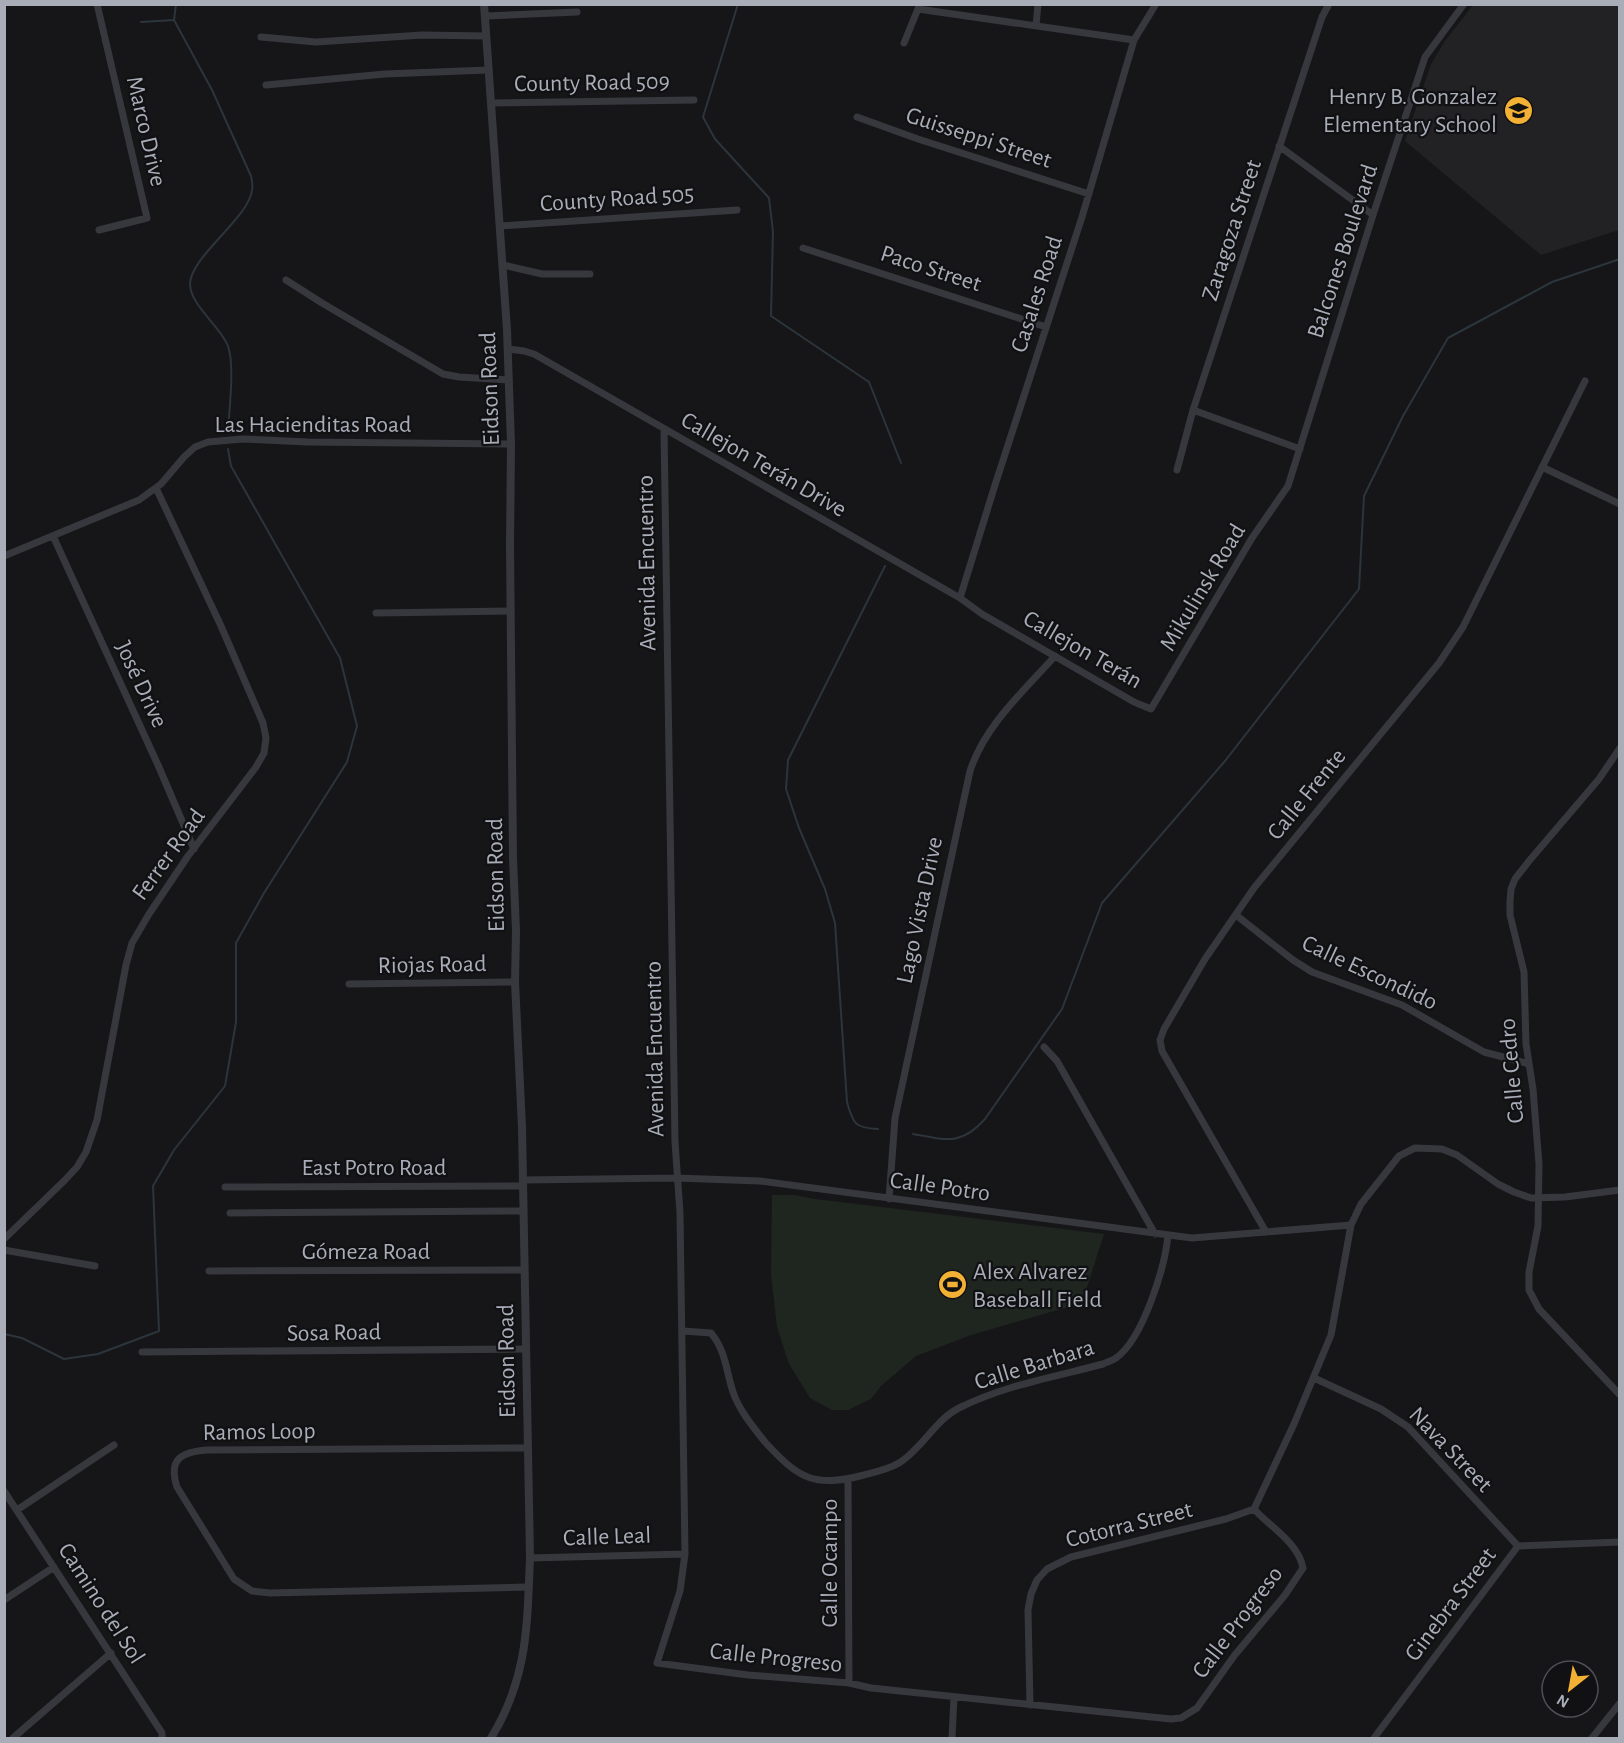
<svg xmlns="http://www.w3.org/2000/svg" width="1624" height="1743" font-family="'Alegreya Sans',sans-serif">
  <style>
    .built { fill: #222225 }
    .park { fill: #1e261f }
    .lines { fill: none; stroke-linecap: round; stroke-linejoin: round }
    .stream { stroke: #2c353c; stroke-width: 2 }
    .minor { stroke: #37383d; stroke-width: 7 }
    .tertiary { stroke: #37383d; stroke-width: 8 }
    .labels { text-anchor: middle; stroke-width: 4.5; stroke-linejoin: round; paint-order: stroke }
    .street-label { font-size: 24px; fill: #a8adb8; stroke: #111113 }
    .poi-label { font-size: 24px; fill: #a8adb8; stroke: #111113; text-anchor: end }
  </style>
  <rect width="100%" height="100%" fill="#161618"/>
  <!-- built -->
  <path class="built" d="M1473 5H1619V230L1541 255 1405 141 1431 64 1445 41Z"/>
  <!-- park -->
  <path class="park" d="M772 1195H794L815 1199 1104 1234 1082 1303 971 1335 916 1356 881 1386 871 1399 848 1410H832L810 1398 789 1364 777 1327 771 1275Z"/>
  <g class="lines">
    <!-- stream -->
    <path class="stream" d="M176 4 174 20 212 90 251 176C252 180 253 186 252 190 249 218 190 257 190 284 190 305 221 327 228 346 235 367 229 409 228 433
      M738 4 703 117 715 139 769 198 773 232 771 316 869 382 901 463
      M141 22 174 20
      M878 1129C855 1128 853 1124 847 1102L835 923 825 889 799 828 786 789 788 760 885 566
      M913 1134C946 1140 961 1146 985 1119L1062 1009 1102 903 1225 761 1359 589 1364 496 1403 416 1448 338 1552 282 1620 259
      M4 1334 22 1338 64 1359 98 1354 159 1331 153 1186 174 1150 225 1086 236 1022V943L264 893 347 762 357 726 340 658 231 466 228 449"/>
    <!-- minor -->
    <path class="minor" d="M97 4 147 218 99 230
      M918 9 1134 40
      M485 16 577 12
      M1036 26 1038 4
      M261 37 316 42 422 35 486 36
      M904 43 920 4
      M266 85 385 74 488 70
      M491 103 694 100
      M857 117 918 139 1089 194
      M1279 146 1373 215
      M500 226 737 210
      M803 248 1046 327
      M503 265 542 274H590
      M286 280 322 303 443 374 459 377 509 380
      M508 349 524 351 534 354 960 598 982 614 1134 702 1151 709 1252 538 1288 486 1373 215 1425 57 1464 4
      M1193 410 1300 449
      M664 429 675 1142 680 1213 685 1554 680 1591 657 1663 748 1675 849 1683 871 1688 1171 1719 1181 1718 1197 1708 1234 1656 1285 1595 1303 1568C1298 1542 1270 1527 1254 1509L1294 1424 1331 1335 1351 1225 1361 1204 1399 1156 1415 1148 1442 1149 1457 1155 1498 1184 1514 1192 1531 1198 1565 1197 1620 1190
      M1542 467 1620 504
      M1177 470 1193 410 1322 17 1329 4
      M53 536 158 765 194 849
      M4 556 139 500 161 484 184 457 195 447 208 442 243 439 307 442 511 444
      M960 598 995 485 1082 217 1134 40 1156 4
      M376 613 511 611
      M1620 748 1599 779 1529 861 1515 879 1511 889 1510 902V915L1524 972 1526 1044 1533 1089 1539 1164 1538 1226 1529 1272V1290L1539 1309 1620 1395
      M1236 915 1293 960 1312 972 1402 1005 1484 1052 1529 1064
      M349 984 515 982
      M1044 1047 1057 1061 1155 1234
      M523 1180 676 1178 760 1181 1192 1238 1351 1225
      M225 1187 523 1186
      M889 1199 895 1118 970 771C985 725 1023 692 1055 656
      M230 1213 523 1211
      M1266 1232 1162 1051 1160 1040 1164 1029 1205 959 1254 888 1439 663 1463 627 1585 381
      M4 1239 65 1180 77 1167 86 1152 97 1120 126 965 132 943 149 914 188 856 256 767 264 753 266 738 263 723 221 626 156 488
      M4 1250 95 1266
      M209 1271 523 1270
      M683 1331 711 1333C726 1351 726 1371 733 1392 739 1410 753 1427 765 1442 799 1479 814 1488 864 1475 876 1472 889 1469 899 1463 922 1449 935 1420 959 1408 1005 1385 1055 1377 1103 1364 1107 1362 1112 1361 1116 1358 1143 1339 1165 1267 1168 1235
      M142 1352 526 1349
      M1314 1378 1381 1409 1408 1427 1518 1546
      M527 1448 207 1450C181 1452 168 1459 177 1487L234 1579 252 1591 270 1593 528 1587
      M848 1479 849 1683
      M4 1491 162 1733V1738
      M17 1510 114 1445
      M530 1558 685 1554
      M4 1600 54 1567
      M1030 1705 1028 1610 1031 1594 1037 1580 1047 1569 1071 1557 1226 1519 1254 1509
      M13 1738 111 1653
      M952 1738 954 1697
      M1374 1738 1518 1546 1620 1542
      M1592 1738 1620 1703"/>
    <!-- tertiary -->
    <path class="tertiary" d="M484 4 507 330 511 444 510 545 513 858 516 931 515 982 522 1127 530 1558C527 1626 528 1678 491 1738"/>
  </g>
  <!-- icons -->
  <defs>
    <symbol id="school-disc" viewBox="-11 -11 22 22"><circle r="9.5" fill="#f2b134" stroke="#111113"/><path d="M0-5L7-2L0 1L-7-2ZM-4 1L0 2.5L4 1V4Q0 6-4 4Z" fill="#111"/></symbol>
    <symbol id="stadium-disc" viewBox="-11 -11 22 22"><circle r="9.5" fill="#f2b134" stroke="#111113"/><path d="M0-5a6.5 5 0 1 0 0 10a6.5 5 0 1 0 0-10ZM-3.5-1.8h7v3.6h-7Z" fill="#111"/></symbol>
  </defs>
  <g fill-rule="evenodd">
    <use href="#school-disc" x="1502" y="94" width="33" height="33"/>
    <use href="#stadium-disc" x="936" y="1268" width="33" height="33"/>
  </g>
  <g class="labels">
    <!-- street labels -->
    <g class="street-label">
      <text transform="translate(592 82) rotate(-1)" y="8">County Road 509</text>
      <text transform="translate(147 131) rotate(77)" y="8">Marco Drive</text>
      <text transform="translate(979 137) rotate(18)" y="8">Guisseppi Street</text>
      <text transform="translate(617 198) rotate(-4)" y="8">County Road 505</text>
      <text transform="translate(1231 230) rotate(-72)" y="8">Zaragoza Street</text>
      <text transform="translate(1342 251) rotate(-72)" y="8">Balcones Boulevard</text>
      <text transform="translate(931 268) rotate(18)" y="8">Paco Street</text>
      <text transform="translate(1036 294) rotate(-72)" y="8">Casales Road</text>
      <text transform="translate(489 389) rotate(-92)" y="8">Eidson Road</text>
      <text x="313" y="432">Las Hacienditas Road</text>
      <text transform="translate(764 464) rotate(30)" y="8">Callejon Terán Drive</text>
      <text transform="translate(646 563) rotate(-91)" y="8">Avenida Encuentro</text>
      <text transform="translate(1202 587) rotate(-59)" y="8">Mikulinsk Road</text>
      <text transform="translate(1083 649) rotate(30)" y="8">Callejon Terán</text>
      <text transform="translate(142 684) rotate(65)" y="8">José Drive</text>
      <text transform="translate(1306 794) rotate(-51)" y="8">Calle Frente</text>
      <text transform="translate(168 854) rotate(-54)" y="8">Ferrer Road</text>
      <text transform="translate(495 875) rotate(-91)" y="8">Eidson Road</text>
      <text transform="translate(919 910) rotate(-78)" y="8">Lago Vista Drive</text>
      <text transform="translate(432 964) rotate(-1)" y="8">Riojas Road</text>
      <text transform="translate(1370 972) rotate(25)" y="8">Calle Escondido</text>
      <text transform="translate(654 1049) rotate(-91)" y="8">Avenida Encuentro</text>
      <text transform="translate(1511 1071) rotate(-95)" y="8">Calle Cedro</text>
      <text x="374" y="1175">East Potro Road</text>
      <text transform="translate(940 1186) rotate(8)" y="8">Calle Potro</text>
      <text x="366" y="1259">Gómeza Road</text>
      <text transform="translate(334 1332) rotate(-1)" y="8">Sosa Road</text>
      <text transform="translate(506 1361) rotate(-91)" y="8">Eidson Road</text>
      <text transform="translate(1034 1364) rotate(-17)" y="8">Calle Barbara</text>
      <text transform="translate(259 1431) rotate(-1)" y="8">Ramos Loop</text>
      <text transform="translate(1451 1449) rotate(46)" y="8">Nava Street</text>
      <text transform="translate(1129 1524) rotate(-14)" y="8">Cotorra Street</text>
      <text transform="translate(607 1536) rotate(-2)" y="8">Calle Leal</text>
      <text transform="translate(829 1563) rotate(-90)" y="8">Calle Ocampo</text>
      <text transform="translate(102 1603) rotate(57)" y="8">Camino del Sol</text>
      <text transform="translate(1450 1604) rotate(-53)" y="8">Ginebra Street</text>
      <text transform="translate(1237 1622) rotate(-53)" y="8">Calle Progreso</text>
      <text transform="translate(776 1657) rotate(6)" y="8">Calle Progreso</text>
    </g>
    <!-- poi labels -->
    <g class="poi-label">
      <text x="1497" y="104">Henry B. Gonzalez<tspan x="1497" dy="28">Elementary School</tspan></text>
      <text x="973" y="1279" text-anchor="start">Alex Alvarez<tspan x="973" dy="28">Baseball Field</tspan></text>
    </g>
  </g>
  <!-- border -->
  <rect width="1624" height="1743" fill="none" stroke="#a8adb8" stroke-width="12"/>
  <!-- north arrow -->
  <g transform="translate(1570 1689) rotate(211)"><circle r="28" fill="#111113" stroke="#4d4f55" stroke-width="1.5"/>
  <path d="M0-4.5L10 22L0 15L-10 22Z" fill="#f2b134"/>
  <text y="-9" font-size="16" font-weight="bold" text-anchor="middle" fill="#a8adb8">N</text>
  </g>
</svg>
